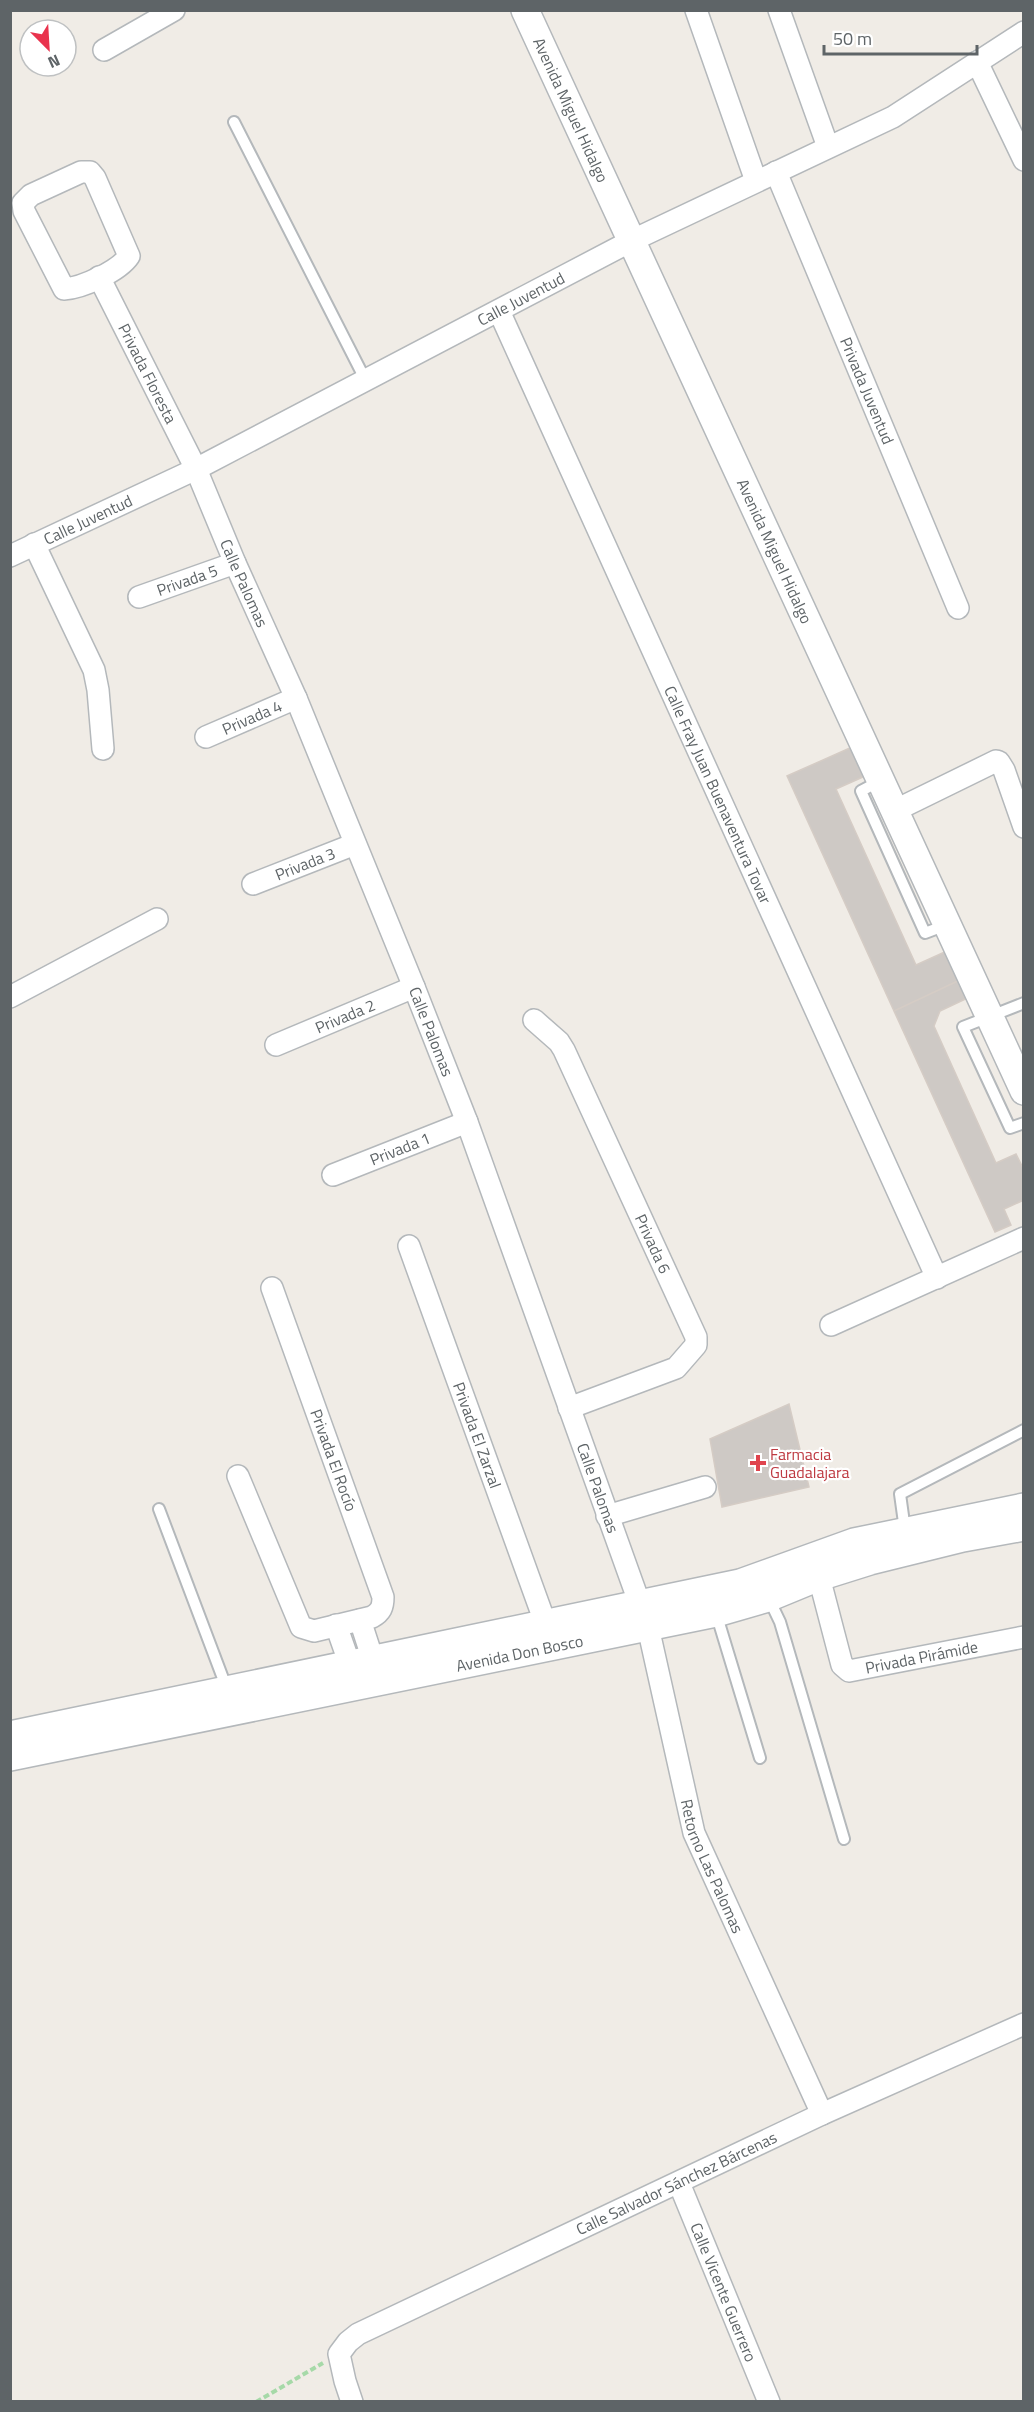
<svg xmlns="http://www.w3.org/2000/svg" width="1034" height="2412" font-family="'Titillium Web',sans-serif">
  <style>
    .building { fill: #cec9c5; stroke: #d5ccc5; stroke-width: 1.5 }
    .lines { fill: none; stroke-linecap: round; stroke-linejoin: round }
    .service-casing { stroke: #b4b8bb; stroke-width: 14 }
    .minor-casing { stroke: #b4b8bb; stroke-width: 24 }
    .tertiary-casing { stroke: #b4b8bb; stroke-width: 30 }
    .path { stroke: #a6d9a8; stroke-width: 4; stroke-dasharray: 6 3; stroke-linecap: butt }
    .service { stroke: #fff; stroke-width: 10 }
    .minor { stroke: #fff; stroke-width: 21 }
    .tertiary { stroke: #fff; stroke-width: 27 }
    .health-dot { fill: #e0444e; stroke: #fff; stroke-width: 2 }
    .labels { text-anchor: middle; stroke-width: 4.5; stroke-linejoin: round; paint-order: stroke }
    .street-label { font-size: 16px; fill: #5e6467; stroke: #fff }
    .health-label { font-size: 16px; fill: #be3a42; stroke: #fff; text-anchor: start }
  </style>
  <rect width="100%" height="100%" fill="#f0ece6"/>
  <!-- building -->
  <path class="building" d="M861 743 874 772 836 789 916 965 949 950 962 979 894 1011 787 776Z
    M962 979 970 997 940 1011 934 1026 996 1163 1016 1154 1024 1170V1200L1004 1209 1011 1225 995 1232 894 1011Z
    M789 1404 809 1487 722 1507 710 1439Z"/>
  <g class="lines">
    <defs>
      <path id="service" d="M234 122 366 381
        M880 781 861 791 925 933 946 925
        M1024 1003 963 1027 1010 1128 1024 1123
        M159 1509 227 1689
        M905 1530 900 1494 1024 1430
        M769 1599 780 1622 844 1839
        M716 1613 760 1758"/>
      <g id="minor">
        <path d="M696 10 756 181"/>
        <path d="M779 10 828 147"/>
        <path d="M104 50 174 10"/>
        <path d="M977 62 1024 160"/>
        <path d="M81 172H90L95 178 129 256C119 271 82 288 64 289L24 211 23 203 31 195Z"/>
        <path id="s1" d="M776 172 958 608"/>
        <path id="s2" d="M99 277 196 469 235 563 296 698 414 987 467 1122 648 1627 694 1833 822 2114"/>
        <path id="s3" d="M499 311 937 1278"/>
        <path d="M34 544 94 670 98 690 103 749"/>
        <path id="s4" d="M10 556 196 469 631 241 893 117 1024 32"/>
        <path id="s5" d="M139 597 235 563"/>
        <path id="s6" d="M206 737 296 698"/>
        <path d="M894 811 996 761 999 762 1004 770 1024 827"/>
        <path id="s7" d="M253 884 355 844"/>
        <path d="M10 997 157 919"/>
        <path id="s8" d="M534 1020 559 1042 564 1050 696 1337V1345L676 1368 569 1408"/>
        <path id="s9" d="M276 1045 414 987"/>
        <path id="s10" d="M333 1175 467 1122"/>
        <path id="s11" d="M409 1246 546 1625"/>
        <path d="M831 1325 1024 1238"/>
        <path d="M238 1476 301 1627 314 1631 372 1617C381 1612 383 1607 383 1597L272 1288"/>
        <path d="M607 1516 705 1487"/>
        <path id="s12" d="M819 1577 842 1665 849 1671 1024 1637"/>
        <path d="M360 1620 373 1660"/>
        <path d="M336 1625 350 1665"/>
        <path id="s13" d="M679 2183 769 2402"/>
        <path id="s14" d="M352 2402 345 2381 339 2354 348 2342 358 2334 822 2114 1024 2024"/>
      </g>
      <g id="tertiary">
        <path id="s15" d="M525 10 1024 1091"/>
        <path d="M10 1735 740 1583 854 1542 1024 1507"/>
        <path id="s16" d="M10 1757 716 1613 768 1598 819 1577 870 1561 963 1538 1024 1527"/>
      </g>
    </defs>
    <!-- service casing -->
    <use href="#service" class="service-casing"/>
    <!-- minor casing -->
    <use href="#minor" class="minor-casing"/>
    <!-- tertiary casing -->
    <use href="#tertiary" class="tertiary-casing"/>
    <!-- path -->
    <path class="path" d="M256 2402 323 2363"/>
    <!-- service -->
    <use href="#service" class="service"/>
    <!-- minor -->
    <use href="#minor" class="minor"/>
    <!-- tertiary -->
    <use href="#tertiary" class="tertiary"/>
  </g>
  <!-- markers -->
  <path class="health-dot" d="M755 1454h6v6h6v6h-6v6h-6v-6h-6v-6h6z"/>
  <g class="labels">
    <!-- street labels -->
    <g class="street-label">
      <text dy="6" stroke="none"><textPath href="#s15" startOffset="110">Avenida Miguel Hidalgo</textPath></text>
      <text dy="6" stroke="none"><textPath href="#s4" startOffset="572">Calle Juventud</textPath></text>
      <text dy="6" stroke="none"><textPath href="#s2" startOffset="108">Privada Floresta</textPath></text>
      <text dy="6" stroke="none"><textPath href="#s1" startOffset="237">Privada Juventud</textPath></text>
      <text dy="6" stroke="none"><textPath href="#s4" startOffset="86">Calle Juventud</textPath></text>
      <text dy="6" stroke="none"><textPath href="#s15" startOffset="596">Avenida Miguel Hidalgo</textPath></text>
      <text dy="6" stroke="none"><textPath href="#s5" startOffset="51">Privada 5</textPath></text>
      <text dy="6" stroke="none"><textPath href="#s2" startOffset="339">Calle Palomas</textPath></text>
      <text dy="6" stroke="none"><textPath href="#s6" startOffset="50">Privada 4</textPath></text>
      <text dy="6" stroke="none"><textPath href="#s3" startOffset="531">Calle Fray Juan Buenaventura Tovar</textPath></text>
      <text dy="6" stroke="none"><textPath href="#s7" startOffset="56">Privada 3</textPath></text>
      <text dy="6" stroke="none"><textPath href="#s9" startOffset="75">Privada 2</textPath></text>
      <text dy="6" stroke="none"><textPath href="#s2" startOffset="825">Calle Palomas</textPath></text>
      <text dy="6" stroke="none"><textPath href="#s10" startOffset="72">Privada 1</textPath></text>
      <text dy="6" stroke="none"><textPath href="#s8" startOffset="256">Privada 6</textPath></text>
      <text dy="6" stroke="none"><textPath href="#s11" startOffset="201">Privada El Zarzal</textPath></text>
      <text transform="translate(334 1460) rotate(70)" y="6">Privada El Rocío</text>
      <text dy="6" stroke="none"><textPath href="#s2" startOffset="1311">Calle Palomas</textPath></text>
      <text dy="6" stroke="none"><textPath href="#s16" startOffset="520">Avenida Don Bosco</textPath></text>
      <text dy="6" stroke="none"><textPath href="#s12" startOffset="174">Privada Pirámide</textPath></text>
      <text dy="6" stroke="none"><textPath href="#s2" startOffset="1707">Retorno Las Palomas</textPath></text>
      <text dy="6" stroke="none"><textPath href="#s14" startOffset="430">Calle Salvador Sánchez Bárcenas</textPath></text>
      <text dy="6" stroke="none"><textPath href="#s13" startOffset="118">Calle Vicente Guerrero</textPath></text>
    </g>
    <!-- health labels -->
    <g class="health-label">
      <text x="770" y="1460">Farmacia<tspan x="770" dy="18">Guadalajara</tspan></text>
    </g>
  </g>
  <!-- border -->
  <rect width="1034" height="2412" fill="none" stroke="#5e6467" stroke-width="24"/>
  <!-- north arrow -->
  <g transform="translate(48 48) rotate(156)"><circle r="28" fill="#ffffff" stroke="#bfc1c2" stroke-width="1.5"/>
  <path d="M0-4.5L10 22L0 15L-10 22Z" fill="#e9334d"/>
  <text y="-9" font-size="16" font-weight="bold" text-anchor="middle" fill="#5e6467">N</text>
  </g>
  <!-- scale -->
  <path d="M824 45v9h153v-9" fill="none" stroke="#5e6467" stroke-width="3"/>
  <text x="833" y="45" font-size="18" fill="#5e6467" stroke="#ffffff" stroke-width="4.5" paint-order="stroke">50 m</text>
</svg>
